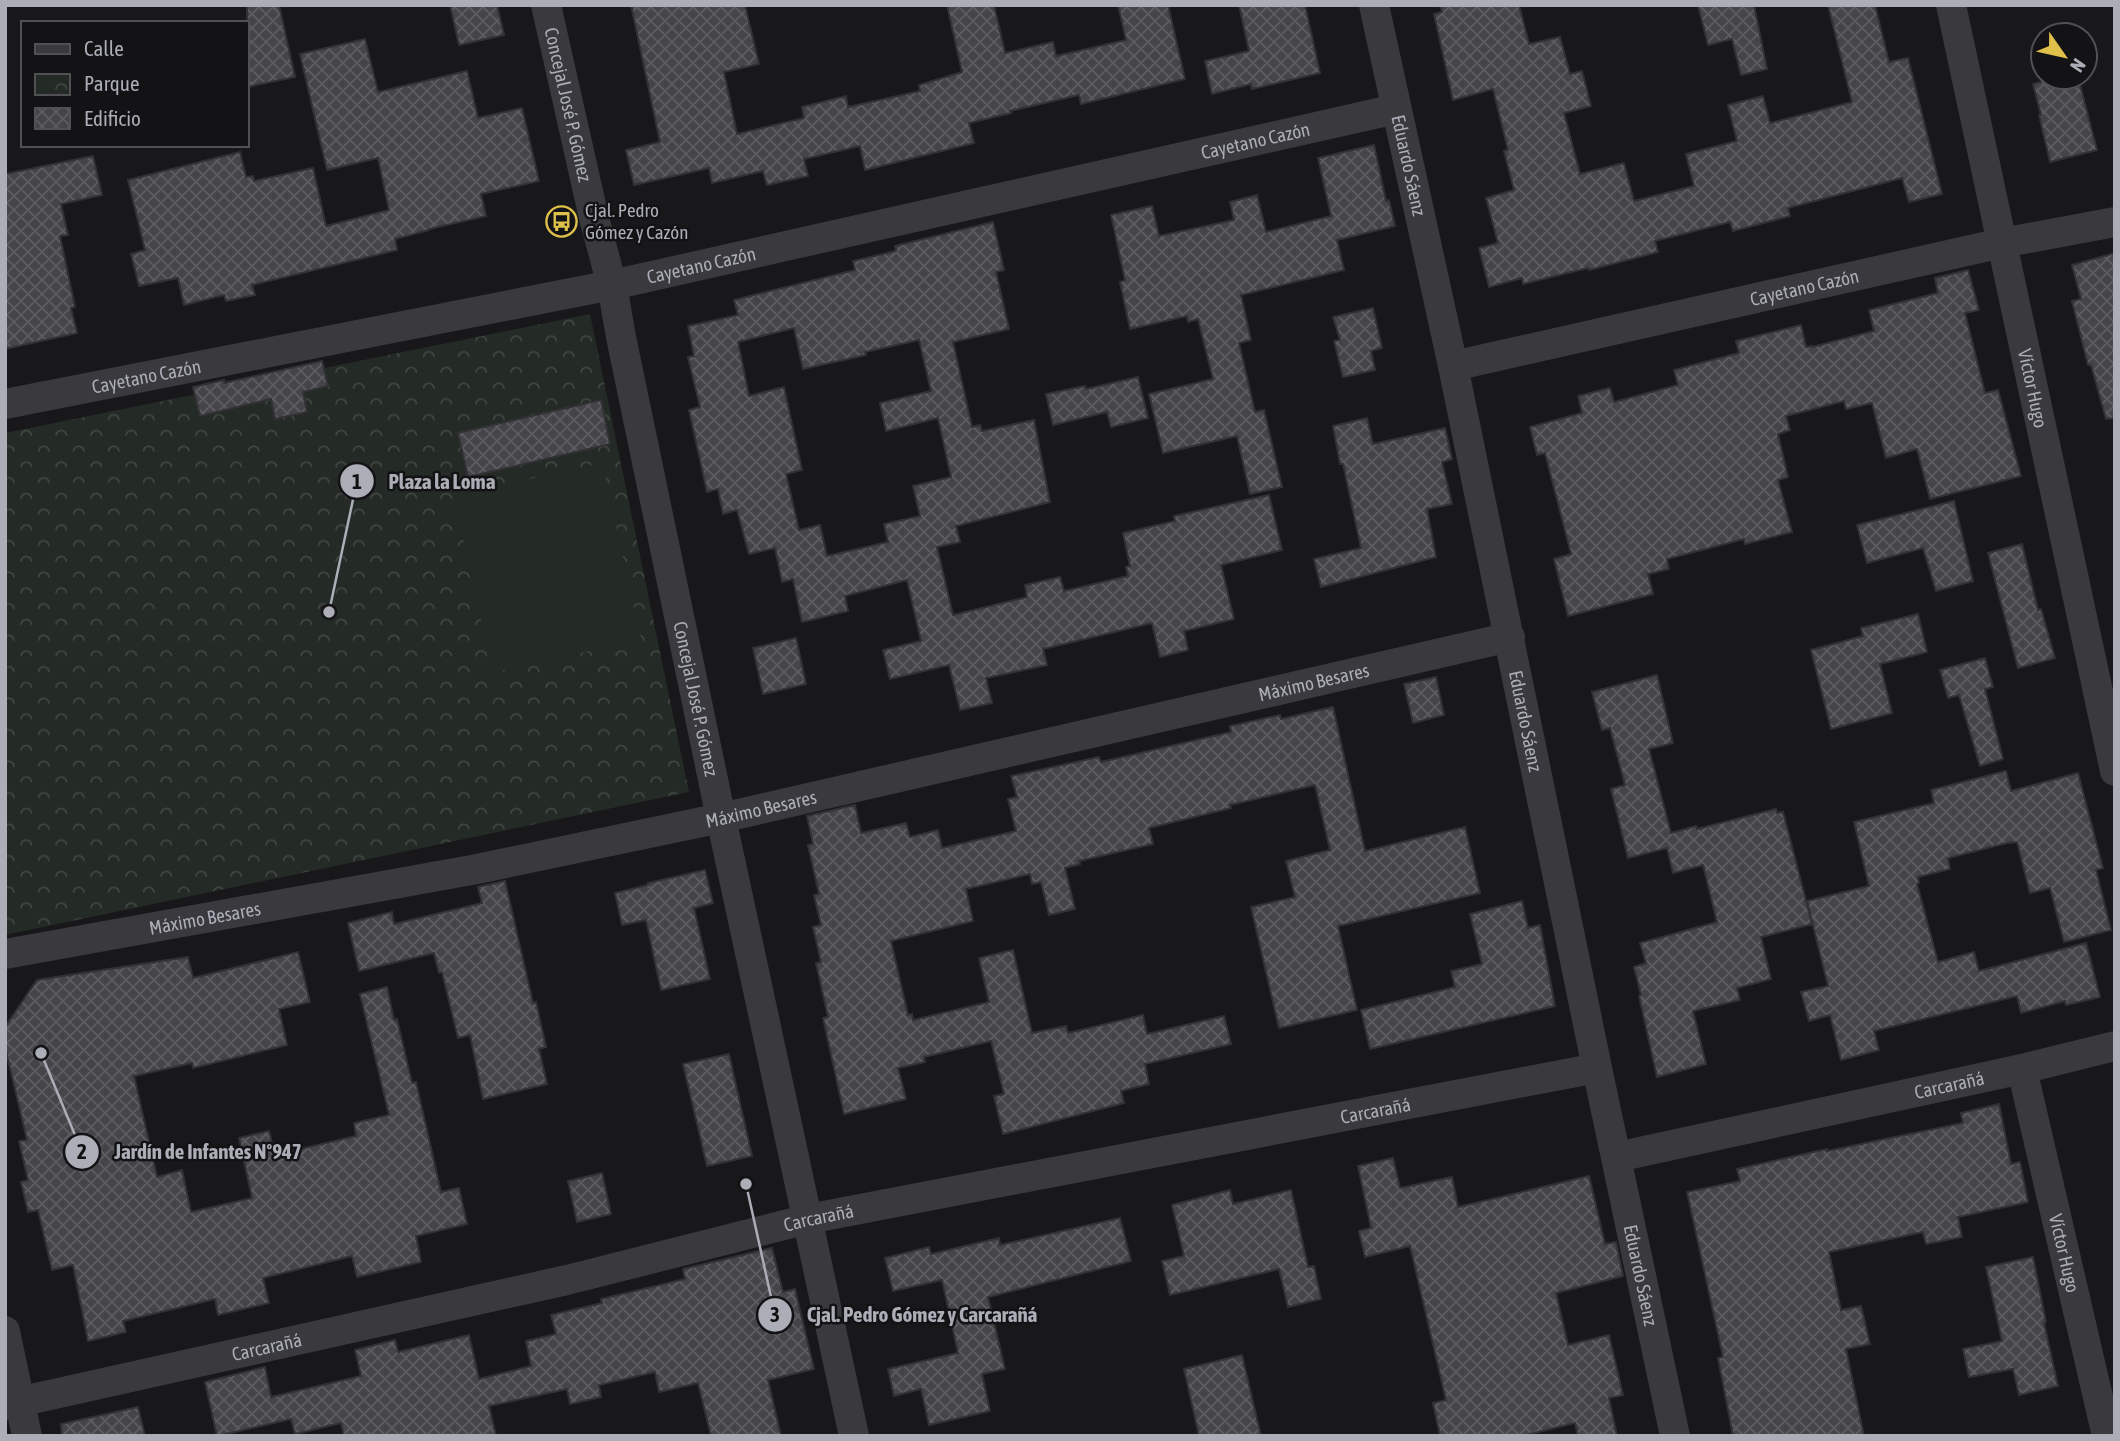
<svg xmlns="http://www.w3.org/2000/svg" width="2120" height="1441" font-family="'Asap Condensed',sans-serif">
  <style>
    .park { fill: url(#park-crowns) }
    .garden { fill: #242a25 }
    .building { fill: url(#building-cross-hatch); stroke: #323235; stroke-width: 2; fill-rule: evenodd }
    .lines { fill: none; stroke-linecap: round; stroke-linejoin: round }
    .minor { stroke: #39393e; stroke-width: 30 }
    .labels { text-anchor: middle; stroke-width: 5; stroke-linejoin: round; paint-order: stroke }
    .street-label { font-size: 19px; fill: #abadb7; stroke: #131214 }
    .poi-label { font-size: 19px; fill: #abadb7; stroke: #131214; text-anchor: start }
    .leader { fill: none; stroke: #abadb7; stroke-width: 2.5 }
    .callout-dot { fill: #abadb7; stroke: #131214; stroke-width: 2.5 }
    .mark-label { font-size: 21px; text-anchor: middle; font-weight: bold; fill: #111 }
    .callout-label { font-size: 21px; text-anchor: middle; font-weight: bold; fill: #abadb7; stroke: #131214; stroke-width: 5; stroke-linejoin: round; paint-order: stroke }
  </style>
  <defs>
    <pattern id="park-crowns" width="20" height="18" patternUnits="userSpaceOnUse" patternTransform="scale(1.75)"><rect width="20" height="18" fill="#242a25"/><path d="M2 6a3 3 0 1 1 6 0M12 15a3 3 0 1 1 6 0" fill="none" stroke="#414642"/></pattern>
    <pattern id="building-cross-hatch" width="8" height="8" patternUnits="userSpaceOnUse" patternTransform="scale(1.75)"><rect width="8" height="8" fill="#454449"/><path d="M0 0l8 8M0 8l8-8" fill="none" stroke="#5d5c61"/></pattern>
  </defs>
  <rect width="100%" height="100%" fill="#181719"/>
  <!-- park -->
  <path class="park" d="M590 314 689 792 5 935V433Z"/>
  <!-- garden -->
  <path class="garden" d="M602 463 641 639 493 673 454 496Z"/>
  <!-- building -->
  <path class="building" d="M247 5H279L295 77 247 87Z
    M450 5H497L504 35 459 45Z
    M631 5H745L759 64 724 72 737 134 804 118 802 107 846 96 848 107 920 91 919 85 962 72 947 5H994L1005 53 1053 42 1056 56 1126 40 1118 5H1168L1185 79 1081 104 1079 95 1010 111 1011 113 969 123 974 143 865 170 860 146 804 159 808 176 767 185 763 171 712 183 709 168 634 185 626 150 660 142Z
    M1239 5H1305L1320 73 1252 89 1251 84 1212 94 1205 61 1249 51Z
    M1440 5H1519L1529 44 1560 37 1570 74 1582 71 1591 106 1564 113 1580 174 1624 163 1634 201 1694 186 1686 154 1737 141 1728 105 1763 96 1770 123 1852 102 1828 5H1875L1889 62 1908 58 1942 194 1909 202 1902 178 1788 208 1790 216 1733 231 1730 222 1655 241 1658 252 1589 270 1588 268 1523 284 1522 278 1489 287 1479 248 1498 243 1486 198 1514 190 1504 151 1508 150 1493 89 1453 100 1434 14 1442 12Z
    M1698 5H1754L1767 69 1741 75 1732 39 1708 45Z
    M365 39 378 92 467 71 478 118 522 108 539 181 481 194 486 216 429 229V230L395 239 397 250 252 285 255 295 226 301 224 295 184 305 178 278 139 286 131 254 145 250 128 180 240 152 246 177 253 176 254 181 313 168 326 226 389 210 378 158 327 170 300 54Z
    M2059 77H2078L2097 150 2050 162 2039 115H2041L2033 84Z
    M1374 145 1386 201 1389 200 1395 226 1337 240 1344 270 1241 295 1251 340 1239 343 1255 412 1264 410 1282 487 1250 494 1237 436 1163 453 1149 394 1213 379 1198 319 1188 322 1187 316 1130 329 1120 282 1125 280 1111 215 1152 206 1159 236 1234 220 1230 202 1257 195 1266 232 1331 216 1318 158Z
    M93 156 102 195 61 204 68 235 60 236 75 307 71 308 77 333 5 349V174Z
    M993 222 1004 270 996 272 1009 329 953 342 972 427 980 425 982 431 1034 420 1050 502 956 526 960 542 937 547 953 615 1027 597 1025 585 1060 577 1064 591 1128 576 1126 567 1130 566 1123 533 1175 521 1174 516 1269 495 1282 550 1221 565 1234 619 1184 631 1188 650 1160 657 1152 623 1043 649 1047 665 986 678 992 703 960 710 949 665 890 679 883 650 921 641 907 580 845 596 848 611 802 622 793 579 782 582 775 548 749 554 737 510 723 514 718 489 707 492 689 410 700 407 688 357 694 356 688 326 738 315 734 300 855 270 853 261 896 251 895 246ZM794 328 803 369 866 355 865 352 919 340 931 391 880 403 886 431 938 418 951 477 913 486 920 516 884 524 888 542 827 556 820 525 799 530 786 474 802 470 784 387 749 396 738 342Z
    M2115 253V418L2106 419 2091 365H2088L2072 301 2081 299 2072 265Z
    M1968 270 1979 310 1965 313 1985 393 1998 390 2021 476 1930 499 1917 449 1886 458 1872 403 1846 409 1844 401 1786 416 1790 430 1778 434 1788 477 1778 480 1792 532 1745 544 1744 539 1667 559 1669 569 1648 574 1653 594 1568 616 1554 559 1571 554 1545 453 1537 455 1530 427 1582 413 1578 396 1610 388 1614 402 1678 385 1674 370 1739 353 1736 341 1801 325 1806 347 1812 346V347L1874 331 1869 310 1938 293 1935 278Z
    M1373 308 1382 348 1371 351 1375 370 1343 377 1334 341 1340 340 1333 317Z
    M322 361 328 386 303 392 307 412 275 419 271 399 200 416 193 387 224 380V383Z
    M1138 377 1148 418 1111 427 1107 412 1053 425 1046 394 1085 386 1086 389Z
    M601 400 610 444 468 477 458 433Z
    M1367 418 1373 444 1445 428 1452 459 1442 462 1452 504 1427 509 1436 557 1321 587 1314 559 1361 548 1343 464H1340L1333 426Z
    M1954 501 1973 581 1936 591 1923 548 1867 563 1857 525Z
    M2022 544 2038 610 2041 609 2055 658 2018 668 1988 553Z
    M1918 614 1927 652 1880 664 1892 713 1831 729 1811 650 1863 636 1861 628Z
    M796 638 806 684 763 694 753 648Z
    M1985 658 1993 687 1985 689 2003 759 1980 766 1959 695 1948 698 1940 670Z
    M1657 675 1673 743 1649 749 1671 833 1696 826 1697 829 1776 809 1777 813 1783 812 1812 924 1761 937 1771 979 1737 988 1740 1000 1693 1011 1706 1064 1657 1077 1639 996 1641 995 1634 967 1646 963 1640 943 1717 922 1703 865 1673 873 1667 848 1628 858 1611 789 1625 785 1610 728 1602 730 1592 692Z
    M1436 677 1444 715 1413 723 1404 684Z
    M1333 707 1365 851 1465 827 1480 893 1338 926 1357 1010 1279 1028 1251 907 1295 897 1286 861 1330 850 1315 785 1230 805 1231 808 1149 828 1153 844 1079 861 1080 864 1065 868 1075 909 1049 915 1041 882 1032 884 1030 874 966 889 973 921 891 941 908 1015 912 1014 913 1020 989 1002 979 958 1013 950 1032 1033 1066 1026 1068 1033 1143 1015 1147 1034 1224 1016 1231 1044 1145 1064 1149 1084 1121 1091 1124 1103 1003 1134 994 1096 1004 1094 991 1041 924 1057 925 1062 898 1068 906 1099 844 1114 823 1018 828 1017 816 963 821 962 813 927 821 925 814 895 819 894 808 845 813 844 807 816 855 805 861 833 906 823 910 837 938 830 942 848 1016 831 1008 799 1017 797 1011 776 1099 757 1101 762 1231 732 1230 726 1280 715 1281 719Z
    M2006 771 2011 791 2078 773 2103 868 2096 870 2111 930 2064 942 2050 888 2030 893 2017 842 2007 843 1948 858 1950 869 1918 877 1919 883 1917 884 1938 962 1974 952 1979 971 2086 943 2100 997 2066 1005 2065 1001 2021 1013 2017 996 1874 1031 1879 1050 1841 1060 1830 1015 1809 1021 1801 992 1828 986 1807 901 1869 886 1854 822 1934 803 1931 790Z
    M705 870 713 903 694 908 710 979 661 990 646 920 622 925 615 893 648 885V883Z
    M505 881 533 1003 536 1002 546 1047 539 1049 547 1084 483 1099 470 1035 458 1038 442 972 439 973 434 953 359 971 348 923 392 912 394 924 482 903 478 887Z
    M1522 901 1528 928 1540 925 1555 1006 1370 1049 1361 1010 1455 987 1451 971 1482 964 1470 914Z
    M298 952 310 1002 279 1009 287 1045 193 1068 192 1063 134 1076 157 1177 182 1170 191 1212 252 1198 239 1138 269 1131 275 1155 356 1136 354 1123 389 1115 360 994 387 987 394 1020 397 1019 412 1083 416 1082 441 1192 459 1188 467 1224 416 1236 421 1262 357 1277 352 1256 263 1278 269 1303 218 1315 215 1299 123 1321 126 1332 88 1341 73 1265 52 1270 38 1210 28 1212 21 1182 28 1180 19 1141 27 1140 5 1047V1027L37 980 188 957 193 978Z
    M729 1054 752 1156 707 1166 683 1064Z
    M1999 1104 2011 1164 2020 1162 2028 1202 1958 1217 1962 1237 1926 1244 1923 1232 1829 1252 1841 1310 1861 1306 1870 1344 1846 1349 1864 1436H1733L1718 1358 1723 1357 1687 1192 1740 1181 1737 1169 1827 1149V1151L1963 1123 1961 1113Z
    M1393 1158 1400 1188 1452 1177 1458 1207 1589 1176 1605 1244 1616 1242 1623 1276 1556 1293 1568 1345 1609 1335 1623 1395 1609 1398 1617 1436H1578L1575 1423 1522 1436H1440L1433 1403 1446 1400 1410 1246 1365 1257 1359 1231 1371 1228 1358 1166Z
    M602 1173 611 1214 577 1222 568 1181Z
    M1230 1190 1233 1204 1291 1190 1308 1267 1314 1266 1321 1299 1288 1307 1279 1269 1170 1295 1162 1261 1184 1256 1172 1205Z
    M1120 1218 1131 1261 988 1297 1005 1369 982 1374 990 1411 929 1425 921 1389 894 1396 888 1369 958 1353 942 1280 893 1291 885 1258 929 1247 931 1254 999 1238 1000 1245Z
    M772 1248 783 1292 795 1289 814 1369 768 1380 781 1436H711L698 1383 659 1392 655 1372 599 1385 601 1397 570 1404 567 1389 489 1406 496 1436H344L341 1423 295 1434 291 1419 217 1436 205 1382 265 1367 271 1397 361 1376 355 1350 395 1340 398 1352 469 1335 479 1379 531 1366 526 1341 556 1334 551 1315 602 1303 601 1299 685 1279 683 1269Z
    M2033 1257 2046 1322 2044 1323 2058 1386 2019 1395 2013 1369 1969 1377 1963 1349 2002 1341 1986 1267Z
    M1242 1355 1261 1436H1199L1184 1369Z
    M138 1407 145 1436H62L61 1424Z"/>
  <g class="lines">
    <!-- minor -->
    <g class="minor">
      <path id="s1" d="M546 5 594 218 612 285 621 337 721 818 854 1436"/>
      <path id="s2" d="M1374 5 1453 366 1597 1068 1675 1436"/>
      <path id="s3" d="M1951 5 2115 771"/>
      <path id="s4" d="M1453 366 2002 243 2115 222"/>
      <path id="s5" d="M5 404 612 285 1396 109"/>
      <path id="s6" d="M5 954 477 869 721 818 1510 637"/>
      <path id="s7" d="M2022 1069 2107 1436"/>
      <path id="s8" d="M1617 1157 2022 1069 2115 1046"/>
      <path d="M5 1331 27 1436"/>
      <path id="s9" d="M5 1405 567 1280 808 1219 1597 1068"/>
    </g>
  </g>
  <!-- icons -->
  <defs>
    <symbol id="bus-ring" viewBox="-11 -11 22 22"><circle r="9.5" fill="#131214" stroke="#dec04b" stroke-width="1.5"/><path d="M-5-6H5V4H4V6H2V4H-2V6H-4V4H-5ZM-3.5-4V0h7V-4ZM-3.5 1.2v1.5H-2V1.2ZM2 1.2v1.5H3.5V1.2Z" fill="#dec04b"/></symbol>
  </defs>
  <g fill-rule="evenodd">
    <use href="#bus-ring" x="544" y="204" width="35" height="35"/>
  </g>
  <g class="labels">
    <!-- street labels -->
    <g class="street-label">
      <text dy="7" stroke="none"><textPath href="#s1" startOffset="102">Concejal José P. Gómez</textPath></text>
      <text dy="7" stroke="none"><textPath href="#s5" startOffset="1278">Cayetano Cazón</textPath></text>
      <text dy="7" stroke="none"><textPath href="#s2" startOffset="164">Eduardo Sáenz</textPath></text>
      <text dy="7" stroke="none"><textPath href="#s5" startOffset="710">Cayetano Cazón</textPath></text>
      <text dy="7" stroke="none"><textPath href="#s4" startOffset="360">Cayetano Cazón</textPath></text>
      <text dy="7" stroke="none"><textPath href="#s5" startOffset="144">Cayetano Cazón</textPath></text>
      <text dy="7" stroke="none"><textPath href="#s3" startOffset="392">Víctor Hugo</textPath></text>
      <text dy="7" stroke="none"><textPath href="#s6" startOffset="1337">Máximo Besares</textPath></text>
      <text dy="7" stroke="none"><textPath href="#s1" startOffset="710">Concejal José P. Gómez</textPath></text>
      <text dy="7" stroke="none"><textPath href="#s2" startOffset="732">Eduardo Sáenz</textPath></text>
      <text dy="7" stroke="none"><textPath href="#s6" startOffset="770">Máximo Besares</textPath></text>
      <text dy="7" stroke="none"><textPath href="#s6" startOffset="203">Máximo Besares</textPath></text>
      <text dy="7" stroke="none"><textPath href="#s8" startOffset="340">Carcarañá</textPath></text>
      <text dy="7" stroke="none"><textPath href="#s9" startOffset="1402">Carcarañá</textPath></text>
      <text dy="7" stroke="none"><textPath href="#s9" startOffset="835">Carcarañá</textPath></text>
      <text dy="7" stroke="none"><textPath href="#s7" startOffset="189">Víctor Hugo</textPath></text>
      <text dy="7" stroke="none"><textPath href="#s2" startOffset="1298">Eduardo Sáenz</textPath></text>
      <text dy="7" stroke="none"><textPath href="#s9" startOffset="268">Carcarañá</textPath></text>
    </g>
    <!-- poi labels -->
    <g class="poi-label">
      <text x="585" y="217">Cjal. Pedro<tspan x="585" dy="22">Gómez y Cazón</tspan></text>
    </g>
  </g>
  <!-- callouts -->
  <path class="leader" d="M329 612L357 481M41 1053L82 1152M746 1184L775 1315"/>
  <g class="callout-dot">
    <circle cx="329" cy="612" r="7"/>
    <circle cx="41" cy="1053" r="7"/>
    <circle cx="746" cy="1184" r="7"/>
    <circle cx="357" cy="481" r="18"/>
    <circle cx="82" cy="1152" r="18"/>
    <circle cx="775" cy="1315" r="18"/>
  </g>
  <g class="mark-label">
    <text x="357" y="489">1</text>
    <text x="82" y="1159">2</text>
    <text x="775" y="1322">3</text>
  </g>
  <g class="callout-label">
    <text x="442" y="489">Plaza la Loma</text>
    <text x="208" y="1159">Jardín de Infantes Nº947</text>
    <text x="922" y="1322">Cjal. Pedro Gómez y Carcarañá</text>
  </g>
  <!-- border -->
  <rect width="2120" height="1441" fill="none" stroke="#abadb7" stroke-width="14"/>
  <!-- legend -->
  <rect x="21" y="21" width="228" height="126" fill="#131214" stroke="#505055" stroke-width="2"/>
  <rect x="35" y="44" width="35" height="10" fill="#39393e" stroke="#505055" stroke-width="2"/>
  <text x="84" y="56" font-size="21" fill="#abadb7">Calle</text>
  <rect x="35" y="74" width="35" height="21" fill="url(#park-crowns)" stroke="#505055" stroke-width="2"/>
  <text x="84" y="91" font-size="21" fill="#abadb7">Parque</text>
  <rect x="35" y="108" width="35" height="21" fill="url(#building-cross-hatch)" stroke="#505055" stroke-width="2"/>
  <text x="84" y="126" font-size="21" fill="#abadb7">Edificio</text>
  <!-- north arrow -->
  <g transform="translate(2064 56) rotate(124)"><circle r="33" fill="#131214" stroke="#505055" stroke-width="2"/>
  <path d="M0-5L12 26L0 18L-12 26Z" fill="#dec04b"/>
  <text y="-10" font-size="19" font-weight="bold" text-anchor="middle" fill="#abadb7">N</text>
  </g>
</svg>
